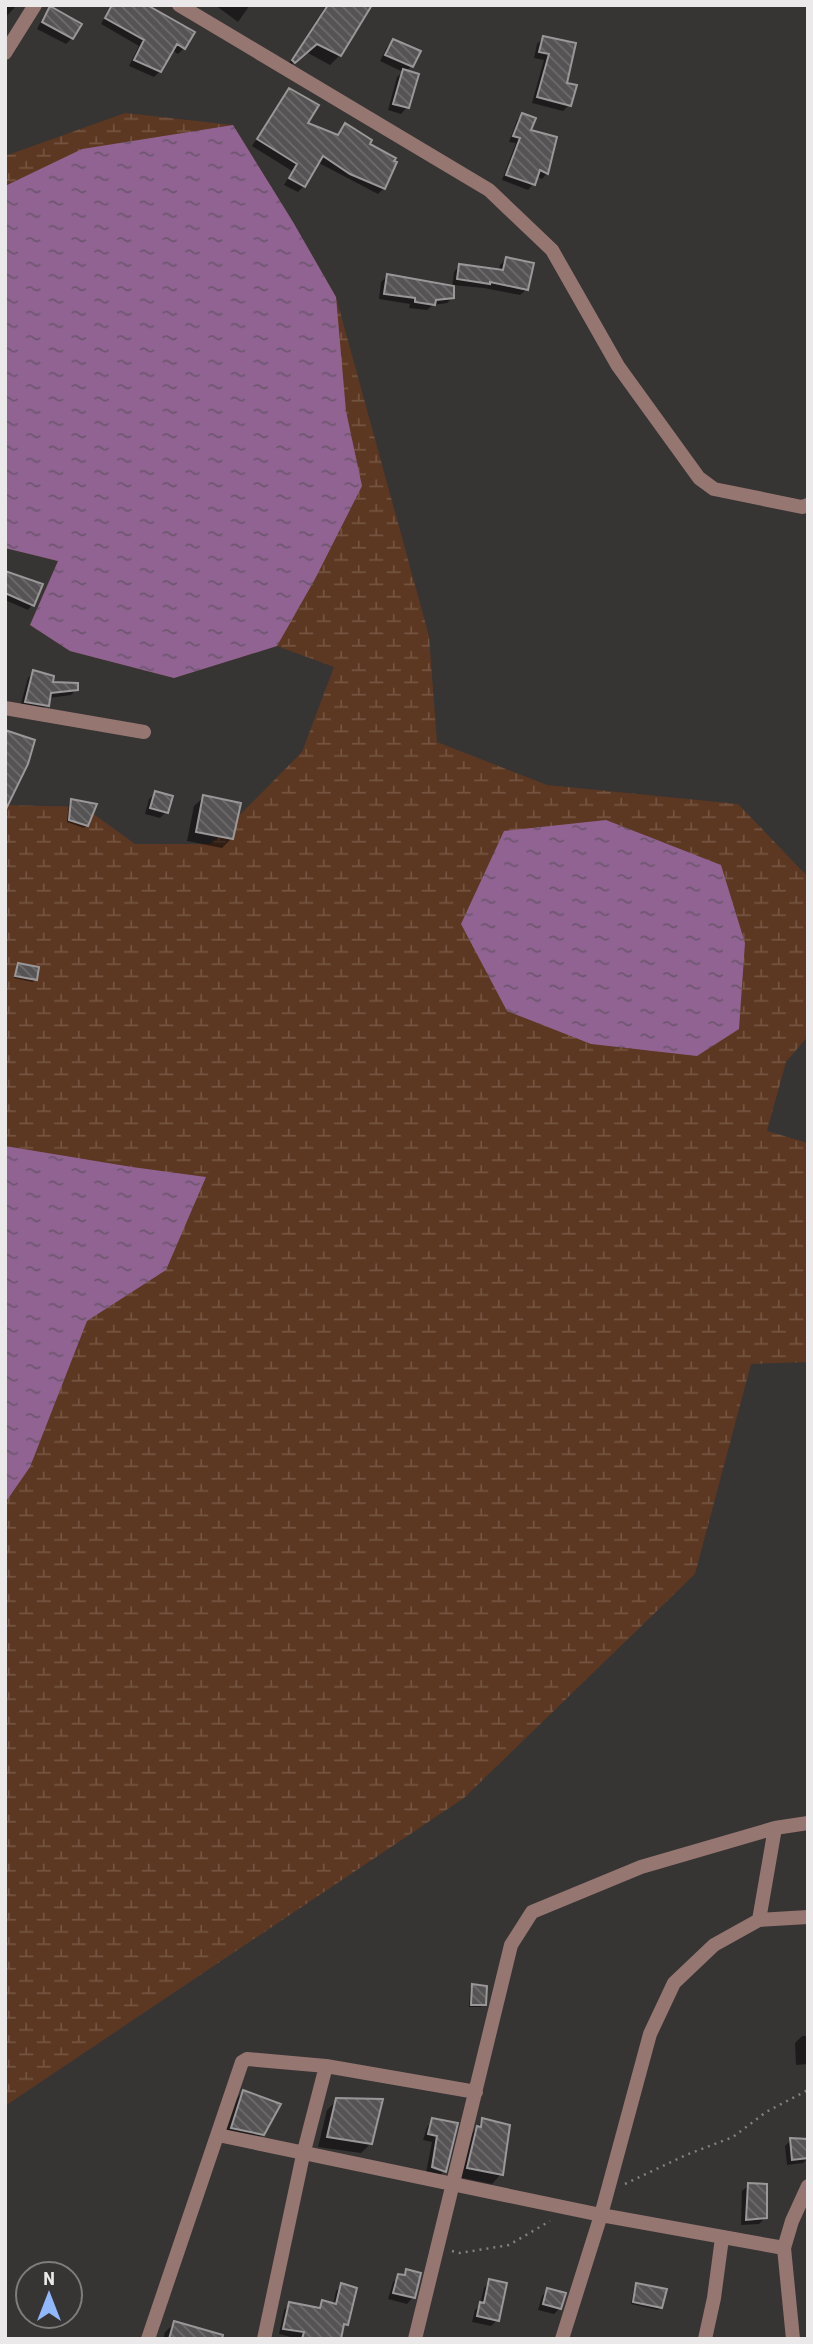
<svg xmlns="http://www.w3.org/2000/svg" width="813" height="2344" font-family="'Roboto Condensed',sans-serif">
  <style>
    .wetland { fill: url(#wetland-marsh) }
    .water { fill: url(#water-ripples) }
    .shadow { fill: #0007 }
    .building { fill: url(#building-back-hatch); stroke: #9b9799; stroke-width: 2 }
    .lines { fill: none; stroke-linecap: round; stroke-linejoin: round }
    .path { stroke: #828080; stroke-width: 2.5; stroke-dasharray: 2 5; stroke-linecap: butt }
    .street { stroke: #957671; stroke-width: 14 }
  </style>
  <defs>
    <pattern id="wetland-marsh" width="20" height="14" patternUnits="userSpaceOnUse" patternTransform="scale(1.75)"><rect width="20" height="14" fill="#5c3721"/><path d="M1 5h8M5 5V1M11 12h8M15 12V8" fill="none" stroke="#745441"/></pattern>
    <pattern id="water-ripples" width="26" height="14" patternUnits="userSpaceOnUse" patternTransform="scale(1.75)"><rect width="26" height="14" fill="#906392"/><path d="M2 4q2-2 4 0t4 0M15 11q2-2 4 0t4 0" fill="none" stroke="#6f5670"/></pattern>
    <pattern id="building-back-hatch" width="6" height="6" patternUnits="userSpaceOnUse" patternTransform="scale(1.75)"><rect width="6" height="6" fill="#555354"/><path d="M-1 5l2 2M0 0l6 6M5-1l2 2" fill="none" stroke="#6e6c6d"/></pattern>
  </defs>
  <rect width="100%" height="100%" fill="#373434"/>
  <!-- wetland -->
  <path class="wetland" d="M125 113 233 125 293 222 336 297 429 636 437 742 547 785 738 804 808 877V1036L786 1062 767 1131 808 1143V1362L751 1364 695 1574 464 1798 5 2106V805L84 807 135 844H211L302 752 334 667 277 646 174 678 70 651 30 625 58 561 5 548V156Z"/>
  <!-- water -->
  <path class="water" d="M233 125 293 222 336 297 346 411 362 486 315 579 277 646 174 678 70 651 30 625 58 561 5 548V186L82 149Z
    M606 820 721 865 745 943 739 1029 697 1056 591 1044 507 1011 461 924 504 831Z
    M5 1146 132 1167 206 1177 166 1270 87 1321 30 1467 5 1503Z"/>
  <!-- shadow -->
  <path class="shadow" d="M5 5H17L5 18Z
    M111 5H144L184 48 178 54 172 50 160 71 154 77 129 66 139 46 101 24Z
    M215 5H250L238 22Z
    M326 5H370L340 55 330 65 306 52 284 71Z
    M51 9 72 38 66 44 37 29 44 15Z
    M543 38 565 84 569 105 563 111 532 103 544 60 534 58 537 44Z
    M393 41 418 52 411 66 406 72 407 107 401 114 388 110 397 77 403 72 380 61 387 47Z
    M290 90 305 124 336 137 346 125 367 145 384 188 378 194 317 162 304 186 298 192 284 185 292 171 252 146 284 96Z
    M522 115 547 173 542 179 536 176 533 184 528 190 502 180 516 143 509 142 517 120Z
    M506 259 527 289 520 295 484 288 452 285 453 297 447 303 433 305 427 310 409 308 410 304 379 299 381 282 387 276 452 288 454 272 460 265 499 271 500 265Z
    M5 572 41 585 32 605 28 610 5 600Z
    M33 672 51 683 77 689 71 695 49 698 47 705 41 711 20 707 28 678Z
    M156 793 166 812 160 818 145 814 149 799Z
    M204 797 231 839 222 848 187 841 194 806Z
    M72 800 87 825 84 828 67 822 69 803Z
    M19 965 35 979 33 982 14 978Z
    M473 1986 484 2004 481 2007H469L470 1989Z
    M802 2036H808V2064L796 2065 795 2043Z
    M243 2092 263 2134 253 2144 222 2137 234 2101Z
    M337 2100 371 2143 361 2153 318 2147 327 2110Z
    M433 2120 456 2124 444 2171 438 2177 426 2173 432 2142 423 2140 427 2127Z
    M483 2120 501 2174 492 2184 458 2177 468 2138Z
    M791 2140 808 2158 803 2163 787 2165 785 2146Z
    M749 2185 765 2218 759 2224 741 2225 742 2191Z
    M407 2271 413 2297 407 2304 388 2299 393 2282Z
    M490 2281 497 2320 491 2326 472 2322 475 2310 480 2305 484 2288Z
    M342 2285 346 2324 341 2330 339 2339H299L279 2334 284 2310 290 2304 317 2308 322 2302 333 2305 336 2291Z
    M637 2285 661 2307 658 2310 631 2304 634 2287Z
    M548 2290 560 2308 554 2314 538 2310 542 2296Z
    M175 2323 207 2339H163L165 2332Z"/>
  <!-- building -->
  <path class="building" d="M112 5H147L195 32 185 49 177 44 161 72 134 60 144 40 105 18Z
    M328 5H372L341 56 317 44 295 63 292 60Z
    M50 6 82 24 73 39 42 22Z
    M543 36 576 43 567 83 577 85 571 106 537 97 549 54 539 52Z
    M393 39 421 51 413 67 385 55Z
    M403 69 419 74 409 108 393 104Z
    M289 88 319 105 308 123 338 135 345 123 372 140 370 144 396 158 394 161 397 162 385 189 350 174 323 156 305 187 289 178 297 164 257 139Z
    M522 113 536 118 531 130 557 137 548 174 540 170 535 185 506 175 520 138 513 136Z
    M506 257 534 263 528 290 490 282V284L457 279 459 264 503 270Z
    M387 274 454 286V298L436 300 435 305 415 302V298L384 294Z
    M5 571 43 584 34 606 5 593Z
    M33 670 54 676 53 682 78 683V690L51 693 49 706 25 702Z
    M5 730 35 740 28 764 5 811Z
    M155 791 173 796 168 813 150 808Z
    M203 795 241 803 233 839 196 832Z
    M71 799 97 804 88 826 69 820Z
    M18 963 39 967 37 980 15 976Z
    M472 1984 487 1986 486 2005H471Z
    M243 2090 281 2104 264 2135 231 2128Z
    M336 2098 383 2099 372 2144 327 2137Z
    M432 2118 458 2123 446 2172 432 2167 437 2136 428 2134Z
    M482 2118 510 2125 503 2175 467 2168 477 2126 481 2127Z
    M790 2138 808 2139V2158L792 2160Z
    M748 2183 767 2184V2218L746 2220Z
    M406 2269 421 2273 415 2298 393 2293 398 2274 405 2275Z
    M489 2279 507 2283 499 2321 477 2316 480 2302 484 2303Z
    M341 2283 357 2288 348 2325 344 2324 341 2339H302L304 2332 283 2329 289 2302 320 2308 322 2300 336 2304Z
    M636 2283 667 2289 662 2308 633 2302Z
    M547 2288 566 2293 561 2309 543 2304Z
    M174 2321 223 2335 222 2339H169Z"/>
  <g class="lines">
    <!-- path -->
    <path class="path" d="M625 2184 686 2155 733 2137 766 2112 808 2090
      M452 2251 460 2253 509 2245 550 2221"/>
    <!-- street -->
    <path class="street" d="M179 5 489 190 552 250 618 366 699 478 714 489 802 507 808 505
      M5 53 35 5
      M5 708 144 732
      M759 1920 775 1828
      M218 2135 601 2215 784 2248
      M148 2339 242 2062 247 2059 326 2066 476 2092
      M264 2339 303 2155 326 2066
      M415 2339 511 1945 532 1912 641 1867 775 1828 808 1823
      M562 2339 601 2215 650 2034 674 1983 714 1945 759 1920 808 1917
      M705 2339 714 2298 722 2238
      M793 2339 784 2248 792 2221 808 2186"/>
  </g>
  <!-- border -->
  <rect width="813" height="2344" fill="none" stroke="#ebe9e9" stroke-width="14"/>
  <!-- north arrow -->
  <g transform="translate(49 2295)"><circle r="33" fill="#373434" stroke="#7f7c7c" stroke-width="2"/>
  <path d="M0-5L12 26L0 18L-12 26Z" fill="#91b8fd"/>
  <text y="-10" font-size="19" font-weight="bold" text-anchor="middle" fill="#ebe9e9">N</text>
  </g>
</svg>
